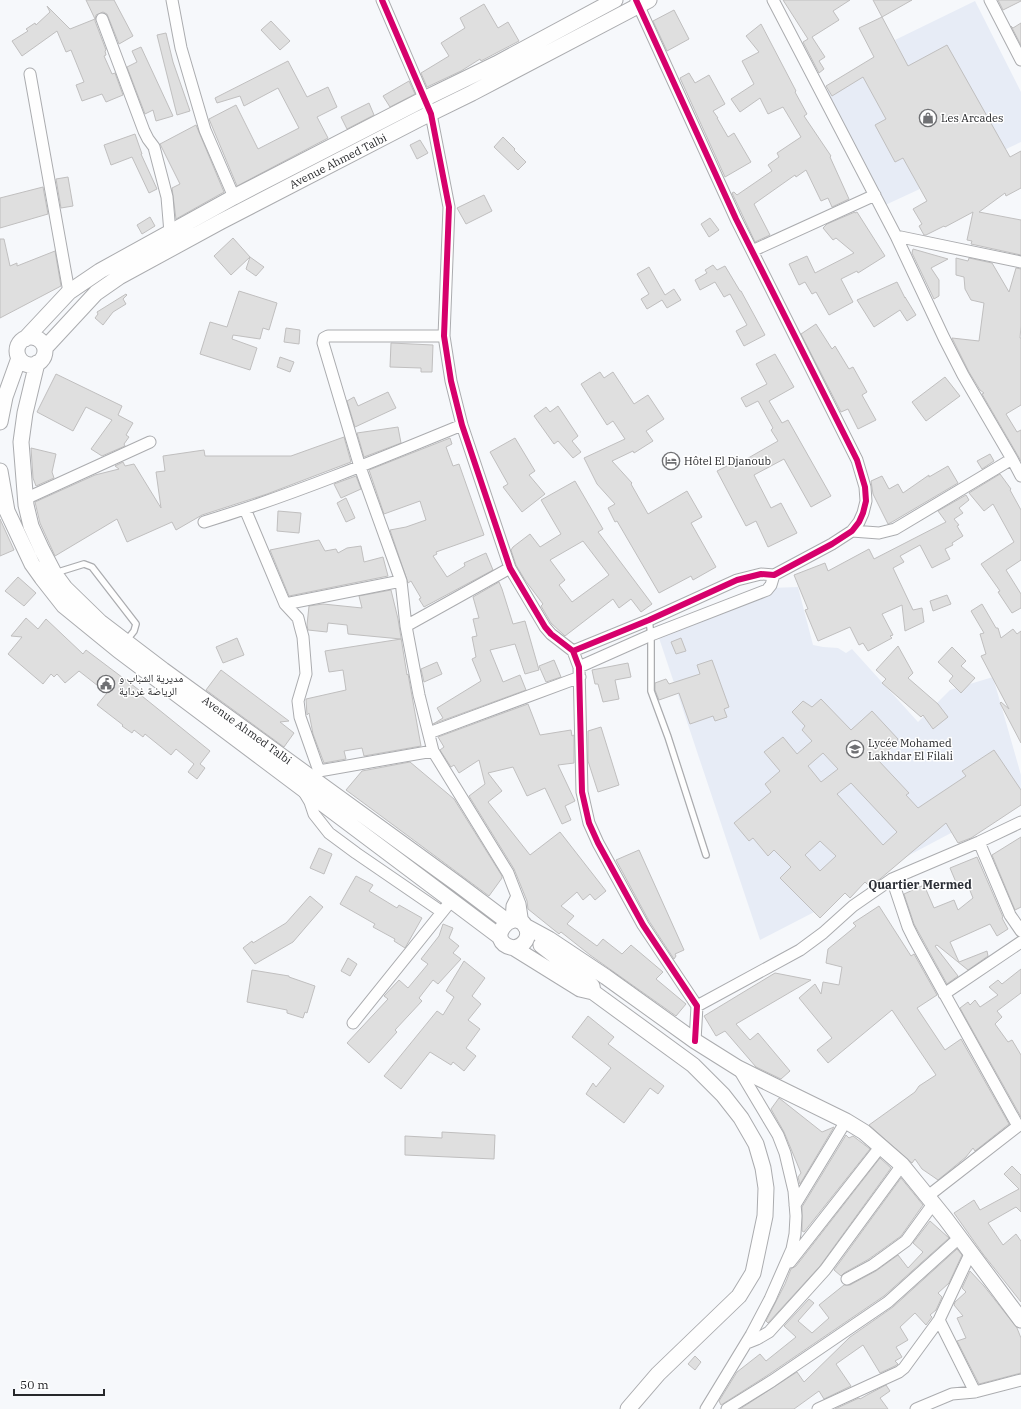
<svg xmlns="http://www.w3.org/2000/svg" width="1021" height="1409" font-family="'IBM Plex Serif','Noto Naskh Arabic',serif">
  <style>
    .built { fill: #e7ecf6 }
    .building { fill: #dfdfdf; stroke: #c0bfbf; fill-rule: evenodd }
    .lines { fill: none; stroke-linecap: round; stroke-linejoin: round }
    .service-casing { stroke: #abacaf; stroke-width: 8 }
    .minor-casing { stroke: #abacaf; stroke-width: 13 }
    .secondary-casing { stroke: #abacaf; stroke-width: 17 }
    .service { stroke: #fefefe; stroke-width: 5.5 }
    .minor { stroke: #fefefe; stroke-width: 11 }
    .secondary { stroke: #fefefe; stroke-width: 15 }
    .cycleway-casing { stroke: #fff; stroke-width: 8 }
    .cycleway { stroke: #d6006c; stroke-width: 6 }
    .labels { text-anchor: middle; stroke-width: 3; stroke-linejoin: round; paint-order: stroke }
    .poi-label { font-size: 11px; fill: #26272a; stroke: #fff; text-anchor: start }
    .street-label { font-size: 11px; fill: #26272a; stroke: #fff }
    .neighbourhood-label { font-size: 12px; font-weight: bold; fill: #2c2f36; stroke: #fff }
  </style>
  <rect width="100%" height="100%" fill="#f6f8fb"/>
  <!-- built -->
  <path class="built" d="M975 1 1021 92V142L881 207 822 94 902 54 895 40Z
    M798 587 813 645 823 647 838 648 846 653 852 649 918 722 950 690 993 677 1021 775V796L883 869 822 908 760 940 655 626 770 588Z"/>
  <!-- building -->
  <path class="building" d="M86 0H114L133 36 119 44 107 14 103 12 96 15 95 21 106 50 105 51 106 55 104 56 112 74 115 73 123 95 106 102 102 94 82 101 76 85 84 82 71 50 66 52 57 31 22 56 12 41 28 31 26 29 35 23 36 25 50 12 47 6 70 29 95 19Z
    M783 0H850L833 11 839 20 812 37 825 57 819 61 824 69 819 73 803 42 808 39Z
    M873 0H912L882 17Z
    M998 0H1021V1L1003 10Z
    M484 4 498 28 508 22 519 41 481 61 480 59 461 71 427 87 421 73 449 56 441 43 465 28 460 18Z
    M674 10 689 39 667 51 653 21Z
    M882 17 908 66 947 45 1010 157 1021 151V188L1006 196 1005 193 979 212 1021 220V255L971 244 972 241 967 240 973 212 945 227 944 226 926 235H924L919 226 922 224 913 209 927 201 903 158 895 162 875 125 886 119 863 77 832 96 826 86 874 57 859 28Z
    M271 21 290 41 280 50 261 30Z
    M1021 23V45L1011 26 1013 28Z
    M761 24 796 91 795 92 807 114 804 116 831 156 830 157 849 199 832 207 828 198 821 201 806 170 796 177 795 175 754 204 770 235 755 242 732 193 734 192 737 195 772 171 768 165 779 157 777 153 801 137 783 107 768 114 760 98 740 112 731 99 754 84 742 61 759 52 746 36Z
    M166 33 173 62 190 111 177 115 157 35Z
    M141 47 173 116 156 121 153 110 145 114 127 67 137 62 132 51Z
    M288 61 307 97 328 87 337 107 317 117 328 138 237 186 209 119 236 105 258 149 299 128 278 88 244 106 240 96 217 103 215 98Z
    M689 73 695 83 709 75 725 104 713 111 718 118H717L728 137 734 133 751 162 725 177 680 78Z
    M409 81 415 94 390 107 383 96Z
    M369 103 374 115 347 129 341 117Z
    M196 125 224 192 176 219 172 188 180 184 160 144Z
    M135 134 142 154H141L157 189 149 193 132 157 111 165 104 145Z
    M503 137 515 149 514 150 526 162 518 170 494 147Z
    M420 140 428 153 417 159 410 145Z
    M68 177 73 206 61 208 56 179Z
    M43 187 48 214 0 228V198Z
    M484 195 492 211 466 224 457 208Z
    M855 212V213L857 212 885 256 858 273 857 271 841 279 853 302 829 315 816 292 812 294 805 282 799 285 789 264 807 256 815 273 854 253 836 238 833 240 823 228 827 224Z
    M150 217 155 226 142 234 137 225Z
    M710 218 719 230 709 237 701 224Z
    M233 238 250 257 264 267 256 276 246 269 250 257 231 275 214 256Z
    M0 239H4L10 266 17 263V266L55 251 61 286 0 318Z
    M913 249 948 259 931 268 939 280V296L934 299 912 253Z
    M956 258 968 261 969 258 992 263 1009 292 1016 268 1021 269V326L1020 338H1021V405L1006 414 1017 432 1021 430V461L982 394 984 393 980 390 969 372 952 338 979 341 984 303 971 300 965 289 964 277 956 275Z
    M713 265 717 270 725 266 740 291H741L765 335 744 346 736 331 747 325 730 294 724 297 715 282 700 290 695 280 707 273 705 270Z
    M649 267 665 295 674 289 681 300 667 308 662 300 647 309 641 299 649 294 637 274Z
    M897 282 905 298V297L916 315 907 321 900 310 874 327 857 300Z
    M239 291 277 303 269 330 263 328 260 339 233 335 232 339 257 348 250 370 200 354 210 322 227 327Z
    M126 294 127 295 123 299 126 304 113 312 103 325 95 318 98 314 97 312Z
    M816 324 832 349 835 346 849 369 853 367 867 392 862 395 876 420 858 429 848 409 841 412 801 334Z
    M286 328 300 330 299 344 284 342Z
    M391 343 433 345 432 372H421V368L390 367Z
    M775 354 794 387 769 401 782 423 788 420 831 496 811 507 784 459 754 475 771 508 781 503 797 533 768 547 756 521 746 526 717 471 735 462 736 465 778 441 771 430 773 428 758 401 746 407 741 398 767 384 756 364Z
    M280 357 294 362 290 372 277 367Z
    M600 372 604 378 613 372 634 404 648 395 664 419 646 431 653 441 634 453 633 451 612 461 632 483 631 484 648 514 687 491 702 517 691 523 716 567 693 580 691 576 659 593 617 521 615 522 608 508 615 504 597 484 584 458 625 439 613 421 607 425 581 384Z
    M56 374 122 406 118 415 133 423 126 435 129 437 124 444 125 446 102 456 91 449 112 420 86 407 73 431 37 412Z
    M945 377 960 396 926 421 912 402Z
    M388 392 396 408 355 427 347 401 354 397 358 406Z
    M558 406 578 436 572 441 581 452 573 458 558 441 554 444 534 416 546 407 550 412Z
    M398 427 401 443 364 457 357 433Z
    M344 437 351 462 267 494 202 515 176 530 172 522 127 542 117 519 55 556 40 523 35 502 95 475 119 469 115 466 123 462 125 466 134 464 161 508 156 472 165 471 163 456 204 450 205 456H291Z
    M450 438 452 444 446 447 453 466 459 464 484 535 436 552 437 554 433 556 447 577 465 566 464 563 486 553 493 570 424 607 419 599 421 598 411 581 408 583 390 530 406 527 426 520 420 501 384 514 369 470Z
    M515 438 535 471 529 475 545 494 522 512 503 487 508 484 490 452Z
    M31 448 56 454 52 472 54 478 36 486 33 478Z
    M990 454 994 461 982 469 977 461Z
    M948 466 958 483 892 522 888 524 873 494 871 481 882 476 889 489 898 484 903 493 929 475V477Z
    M1000 474 1011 489 1010 490 1021 510V560L1006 570 1021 594V608L1012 613 998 592 1000 591 981 564 1014 542 993 504 984 511 969 493Z
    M356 476 361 489 341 498 334 484Z
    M575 481 603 529 598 532 652 604 641 612 631 599 619 608 613 599 565 636 551 623 541 606 543 604 525 580 516 565 511 550 513 547 530 534 540 547 561 534 541 500ZM583 541 609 575 572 602 559 585 565 580 550 560Z
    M966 495 969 500 959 508 963 513 954 519 959 525 957 526 963 536 952 543 953 545 945 549 950 559 932 568 920 545 900 556 904 562 893 568 913 610 922 608 924 622 905 631 902 605 882 614 893 635 890 636 892 638 868 651 863 643 859 645 850 627 818 641 805 610 808 609 794 575 825 563 828 571 869 549 874 559 946 522 938 511Z
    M346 498 355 518 346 522 337 503Z
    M278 511 301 513 299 533 277 531Z
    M0 519 14 550 0 556Z
    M319 540 325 551 336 549 338 553 347 548 361 546 364 562 383 557 388 576 289 596 270 550Z
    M18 577 36 593 24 606 5 591Z
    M499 582 502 589 513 624 525 621 539 670 525 674 515 644 490 650 503 682 520 675 526 690 433 724 443 718 437 708 481 681 472 659 476 657 472 637 477 636 473 619 479 618 473 597Z
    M391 590 398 619 407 675 408 674 421 746 364 756 362 748 344 751 346 759 324 763 313 734 309 713 307 715 306 699 346 690 343 670 329 672 325 651 401 639 348 634 347 625 328 623 327 632 308 630 307 625 309 606 323 604 362 608 359 596Z
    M947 595 951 604 933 611 930 601Z
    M982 604 996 628H998L1001 638 1013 629 1017 634 1021 631V743L1000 703 1001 702 1009 709 981 656 986 654 980 634 984 633 971 611Z
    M26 618 38 629 46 619 83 654 86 650 139 690 137 692 210 751 200 764 205 768 197 779 188 772 194 764 176 749 171 755 145 734 143 737 134 730 132 733 122 726 123 725 97 705 107 693 79 671 65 683 57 674 54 677 51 674 43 684 8 654 22 637 11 636Z
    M237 638 244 655 223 663 216 647Z
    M681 638 686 651 676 654 671 642Z
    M898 646 913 673 908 678 938 704 948 717 933 729 923 715 921 717 882 683 886 679 876 670Z
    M952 647 966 661 961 666 975 678 961 693 949 681 953 676 938 662Z
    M554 660 561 677 546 682 539 666Z
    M712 660 729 707 724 709 727 717 715 721 713 716 690 724 679 693 659 700 655 690V683L666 679 669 684 700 674 697 665Z
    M437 662 442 674 424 682 421 669Z
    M628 663 631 677 615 680 619 699 603 702 598 684H595L592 670Z
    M221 670 289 721 280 722 294 733 284 747 206 690Z
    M821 699 851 730 872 711 898 739 894 745 878 760 909 793 906 795 918 808 966 776 962 771 994 750 1021 790V805L971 838 958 843 946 823 880 879 869 886 865 882 850 898 845 893 820 918 780 878 791 867 774 850 768 856 753 838 749 841 734 823 771 792 765 784 780 771 764 752 783 737 797 754 812 741 802 730 805 726 792 712 803 701 812 707ZM823 753 838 769 821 782 808 766ZM851 783 897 832 883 845 837 794ZM820 841 836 856 820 871 805 855Z
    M528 704 540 735 571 730 572 736 574 735V763L558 765 575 801 565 806 571 820 562 824 545 788 527 796 513 767 488 773 502 791 488 802 530 855 560 832 606 891 595 900 590 894 583 900 577 892 561 906 574 916 567 924 597 946 603 939 622 954 631 945 663 972 656 979 686 1004 676 1016 590 955 561 932 559 934 528 909 527 901 514 869 469 796 485 784 479 760 459 773 454 765 451 767 440 750 444 747 438 737Z
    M601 727 619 785 598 792 588 761V731Z
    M410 762 454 799 502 876V878L489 896 346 790 362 771Z
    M1021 837V907L1015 910 992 855Z
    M319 848 332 854 324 874 310 868Z
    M639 850 684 950 675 954 676 956 674 959 649 921 616 860Z
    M977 857 1003 917 1002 918 1008 929 997 936 990 924 950 942 959 962 987 951 988 956 968 970 937 945 935 946 958 976 947 984 914 924 904 894 924 885 934 908 954 900 958 910 973 898 967 883 958 887 950 868Z
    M356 876 373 885 369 891 397 908 399 905 422 918 405 948 394 941 395 939 373 927 375 924 340 904Z
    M310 896 323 907 293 942 255 964 243 948 252 941 253 943 286 923Z
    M879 906 911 956 914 954 937 995 917 1008 945 1050 961 1039 1009 1124 975 1151 973 1148 966 1157 938 1180 922 1169 915 1159 912 1163 869 1125 915 1092 919 1086 936 1075 892 1010 828 1063 817 1050 832 1038 799 998 815 984 821 994 823 982 839 985 842 967 826 963 828 949 856 926 853 923Z
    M443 924 453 928 449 938 459 946 453 953 461 959 438 984 433 980 419 998 422 1001 395 1030 397 1032 369 1063 347 1043 388 999 384 996 399 980 408 988 428 964 421 959 439 936Z
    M348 958 357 964 350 976 341 971Z
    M464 961 485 978 472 996 481 1004 468 1020 480 1029 466 1048 476 1056 464 1071 453 1062 451 1065 430 1052 401 1089 384 1076 437 1011 443 1015 454 997 446 991Z
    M1021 969V993L997 1011 1002 1017 995 1024 1008 1042 1012 1040 1021 1055V1117L960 1008 968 1002 970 1005 975 1000 980 1007 998 995 989 987 998 980 1002 984Z
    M252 970 289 976V977L315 986 307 1013 305 1012 303 1018 287 1013V1010L247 1002Z
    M775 973 811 980 736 1024 750 1040 758 1033 790 1071 781 1079 756 1067 725 1031 716 1036 704 1016Z
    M588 1016 614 1037 608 1044 664 1086 658 1094 650 1088 624 1123 586 1094 593 1083 596 1087 611 1068 572 1037Z
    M779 1098 822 1132 834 1127 800 1184 798 1177 801 1173 784 1132 771 1109Z
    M442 1132 495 1135 494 1159 405 1155V1136L442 1138Z
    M846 1135 849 1138 853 1136 870 1149 804 1232 802 1231V1207Z
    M880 1158 891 1168 820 1266 768 1323 766 1321 785 1284 791 1269 796 1266Z
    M1012 1166 1021 1175V1212L1016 1207 988 1223 1003 1245 1016 1234 1021 1241V1302L983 1254 954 1213 974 1200 980 1210 1019 1189 1004 1174Z
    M901 1178 923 1205 901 1236 869 1259 844 1273 841 1276 834 1270Z
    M930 1221 949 1238 884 1296 768 1375 721 1405 719 1401 737 1372 760 1354 766 1361 796 1337 784 1326 809 1299 814 1303 798 1321 812 1333 829 1318 819 1305 844 1285H850L876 1271 898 1255 908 1268 923 1252 913 1243Z
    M957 1249 962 1255 949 1283 938 1293 942 1297 936 1310 930 1315 932 1317 926 1325 915 1313 900 1327 908 1340 896 1347 902 1357 895 1361 898 1364 895 1366 880 1373 863 1345 836 1364 851 1386 824 1399 819 1391 794 1409H740L797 1372 804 1382 850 1337 893 1307Z
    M970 1271 984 1286 1017 1328 1021 1338V1373L979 1384 957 1341 966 1338 957 1318 963 1316 954 1305 955 1302 966 1292 962 1288Z
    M695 1356 701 1362 695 1370 688 1364Z
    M886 1385 890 1391 880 1398 888 1409H835L859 1398 860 1399 867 1395Z"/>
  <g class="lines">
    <defs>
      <path id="service" d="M55 573 84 564 92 567 136 624 134 631 126 641
        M649 620 651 635V691L668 737 706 855"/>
      <path id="minor" d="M172 0 181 48 205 130 234 197
        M382 0 431 114 449 207 444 336 451 381 462 425 510 568 545 627 551 634 573 651 579 667 582 792 589 823 598 843 643 925 697 1006 695 1041
        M773 0 896 236 944 338 963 375 1012 459 1021 476
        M990 0 1021 60
        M102 19 144 131 148 139 154 147 167 197 170 233 169 239
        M30 74 69 292
        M896 236 1021 262
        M752 251 875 195
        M444 336H328L324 338 323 343 360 467 401 581 406 626 419 695 433 751 508 873 520 904 523 924
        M25 499 150 442
        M245 509 285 604 298 618 300 626 303 637 306 674 298 701 300 717 319 771
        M204 522C292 495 377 460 462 425
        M852 531 879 533 895 529 1012 459
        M285 604 401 581
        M406 626 510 568
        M573 651 649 620 737 580 761 574 774 575 832 544 852 531 859 522 863 513 866 501 865 487 857 460 736 219 636 0
        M579 667 651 635 767 590 771 585 774 575
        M429 733 580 677
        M315 775 319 771 433 751
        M304 792 310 802 314 814 329 833 356 853 442 912
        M979 842 1010 915 1021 931
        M892 879 908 927 914 939 1018 1126 928 1196
        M511 921 512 906 517 896
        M944 994 1021 942
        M697 1006 800 950 823 933 853 906 892 879 979 842 1021 822
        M353 1023 447 906
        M795 1205 846 1121
        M790 1262 881 1146
        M847 1279 873 1265 906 1241 933 1204
        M939 1320 975 1392
        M747 1343 757 1339 769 1332 825 1270 902 1165
        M706 1409 751 1335 770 1299 792 1249 795 1234 796 1216 794 1191 785 1153 778 1135 738 1068
        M727 1409 772 1381 888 1302 959 1238
        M818 1409 899 1372 904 1368 939 1320 970 1254
        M916 1409 952 1394 975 1392 1021 1380"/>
      <path id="secondary" d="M17 351a14 14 0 1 1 28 0a14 14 0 1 1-28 0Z
        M25 339 69 292 100 271 234 197 424 99 496 64 615 0
        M45 348 96 293 119 277 220 222 419 119 472 93 649 0
        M37 363 25 413 21 442 26 505 31 526 42 550 54 573 65 588 100 622 163 670 459 885 508 922
        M0 422 5 397 19 358
        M0 471 7 511 32 564 42 578 64 606 118 650 500 937
        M525 926 549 939 606 977 695 1041 738 1068 846 1121 864 1132 902 1165 945 1218 1021 1320
        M541 945 582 977 592 986 593 992
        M514 948C524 946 531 937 526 927 513 905 482 942 514 948L580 989 593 992 693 1065 723 1095 741 1118 756 1144 763 1168 766 1188 765 1216 753 1273 739 1296 658 1374 628 1409"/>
    </defs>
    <!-- service casing -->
    <use href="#service" class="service-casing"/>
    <!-- minor casing -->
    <use href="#minor" class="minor-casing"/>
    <!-- secondary casing -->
    <use href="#secondary" class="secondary-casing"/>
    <!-- service -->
    <use href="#service" class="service"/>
    <!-- minor -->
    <use href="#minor" class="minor"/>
    <!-- secondary -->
    <use href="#secondary" class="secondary"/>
    <defs>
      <path id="cycleway" d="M382 0 431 114 449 207 444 336 451 381 462 425 510 568 545 627 551 634 573 651 579 667 582 792 589 823 598 843 643 925 697 1006 695 1041
        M573 651 649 620 737 580 761 574 774 575 832 544 852 531 859 522 863 513 866 501 865 487 857 460 736 219 636 0"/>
    </defs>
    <!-- cycleway casing -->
    <use href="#cycleway" class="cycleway-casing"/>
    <!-- cycleway -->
    <use href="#cycleway" class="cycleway"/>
  </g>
  <!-- icons -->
  <defs>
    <symbol id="shop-ring" viewBox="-11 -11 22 22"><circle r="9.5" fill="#fff" stroke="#6f7073" stroke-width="1.5"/><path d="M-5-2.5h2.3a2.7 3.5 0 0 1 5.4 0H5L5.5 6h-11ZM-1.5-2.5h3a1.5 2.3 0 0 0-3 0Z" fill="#6f7073"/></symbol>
    <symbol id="hotel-ring" viewBox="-11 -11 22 22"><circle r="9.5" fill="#fff" stroke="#6f7073" stroke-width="1.5"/><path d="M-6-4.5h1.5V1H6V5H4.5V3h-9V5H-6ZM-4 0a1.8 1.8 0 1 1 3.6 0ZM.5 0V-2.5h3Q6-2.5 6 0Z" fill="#6f7073"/></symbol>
    <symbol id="civic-ring" viewBox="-11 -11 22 22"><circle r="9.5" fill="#fff" stroke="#6f7073" stroke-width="1.5"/><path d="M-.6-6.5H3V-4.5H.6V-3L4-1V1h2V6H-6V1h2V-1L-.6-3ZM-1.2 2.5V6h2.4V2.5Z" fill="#6f7073"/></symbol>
    <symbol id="school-ring" viewBox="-11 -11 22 22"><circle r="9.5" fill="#fff" stroke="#6f7073" stroke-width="1.5"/><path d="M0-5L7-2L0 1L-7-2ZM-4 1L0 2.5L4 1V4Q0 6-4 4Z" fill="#6f7073"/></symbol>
  </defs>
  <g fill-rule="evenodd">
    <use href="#shop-ring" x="918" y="108" width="20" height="20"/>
    <use href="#hotel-ring" x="661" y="451" width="20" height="20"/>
    <use href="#civic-ring" x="96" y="674" width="20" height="20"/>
    <use href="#school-ring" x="845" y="739" width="20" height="20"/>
  </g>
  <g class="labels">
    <!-- poi labels -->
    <g class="poi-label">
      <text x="941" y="122">Les Arcades</text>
      <text x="684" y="465">Hôtel El Djanoub</text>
      <text x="119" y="682">مديرية الشباب و<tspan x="119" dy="13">الرياضة غرداية</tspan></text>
      <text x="868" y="747">Lycée Mohamed<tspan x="868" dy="13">Lakhdar El Filali</tspan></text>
    </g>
    <!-- street labels -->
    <g class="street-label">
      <text transform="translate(338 161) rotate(-27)" y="4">Avenue Ahmed Talbi</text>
      <text transform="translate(247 730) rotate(36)" y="4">Avenue Ahmed Talbi</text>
    </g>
    <!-- neighbourhood labels -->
    <g class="neighbourhood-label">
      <text x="920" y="889">Quartier Mermed</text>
    </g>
  </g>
  <!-- scale -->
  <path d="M14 1389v6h90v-6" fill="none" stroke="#26272a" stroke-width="2"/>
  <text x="20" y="1389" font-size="12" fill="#26272a" stroke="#ffffff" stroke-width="3" paint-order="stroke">50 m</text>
</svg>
